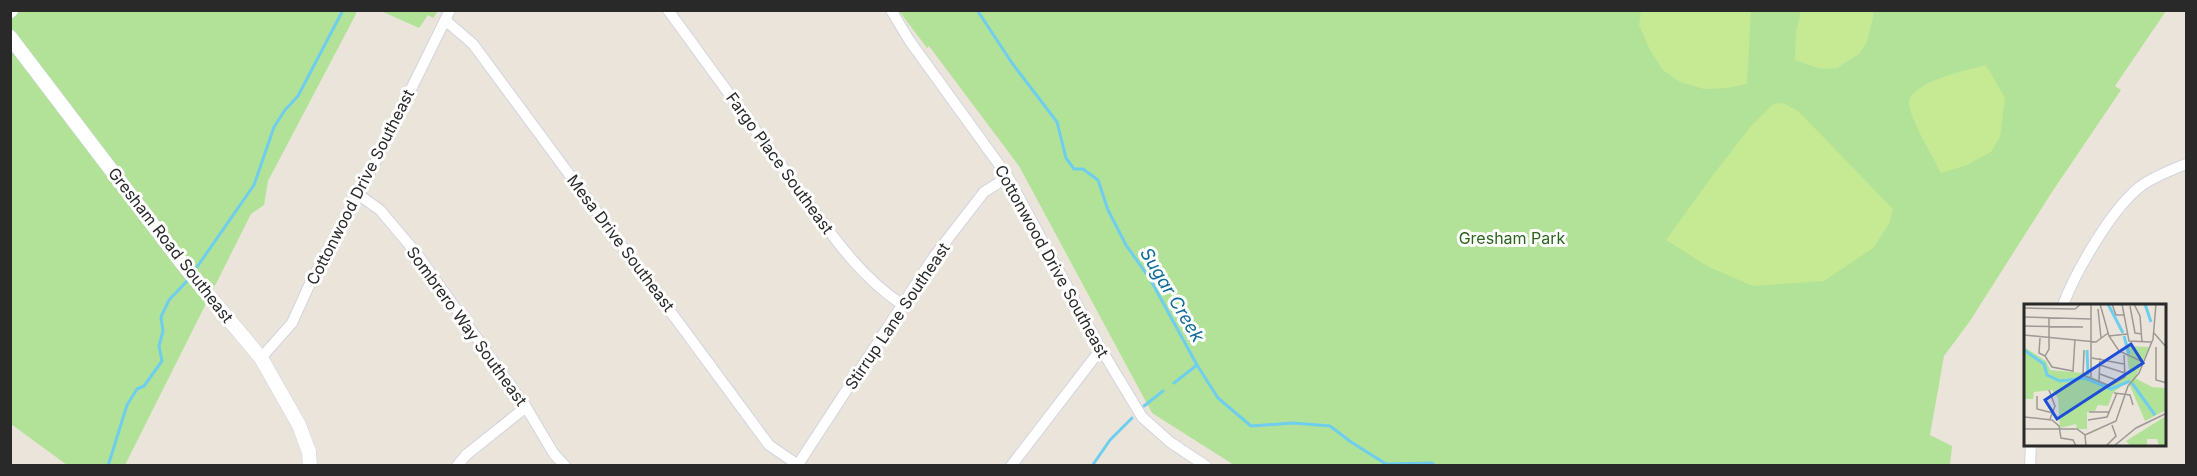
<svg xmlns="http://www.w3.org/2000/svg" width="2197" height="476" font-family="Inter,sans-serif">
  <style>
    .green { fill: #b2e298 }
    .pitch { fill: #c6e994 }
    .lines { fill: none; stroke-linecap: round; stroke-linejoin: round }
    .stream { stroke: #6fcded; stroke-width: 3 }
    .street-casing { stroke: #d1d4e2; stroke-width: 12 }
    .secondary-casing { stroke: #d1d4e2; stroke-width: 15 }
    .street { stroke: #fff; stroke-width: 10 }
    .secondary { stroke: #fff; stroke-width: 14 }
    .labels { text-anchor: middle; stroke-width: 6; stroke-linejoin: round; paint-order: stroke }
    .street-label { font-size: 16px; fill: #292929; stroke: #fff }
    .park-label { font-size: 16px; fill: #2b651b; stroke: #fff }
    .water-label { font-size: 18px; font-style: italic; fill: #0f6b98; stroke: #fff }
    .inset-river { fill: none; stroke: #6fcded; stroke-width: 3 }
    .inset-road { fill: none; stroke: #9d9994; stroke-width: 1.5 }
    .view { fill: #1d4ed8; fill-opacity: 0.15; stroke: #1d4ed8; stroke-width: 3 }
    .inset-edge { fill: none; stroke: #292929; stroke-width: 3 }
  </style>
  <rect width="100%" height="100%" fill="#ebe4db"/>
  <!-- green -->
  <path class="green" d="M11 11H356V14L268 181 264 205 251 214 125 465H67L11 424Z
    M381 11H438L433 18 428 15 419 28Z
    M899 11H2166L2115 86 2121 90 2052 192 1970 321 1944 356 1930 435 1952 446 1950 466 1234 465 1152 413 1019 166 929 46 927 48Z"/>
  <!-- pitch -->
  <path class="pitch" d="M1865 10 1874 13 1867 42 1859 54 1837 68 1821 69 1795 60 1796 32 1801 11Z
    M1641 11H1751L1747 84 1727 88 1704 89 1680 82 1663 70 1650 50 1639 25Z
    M1986 65 2005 98 2000 137 1991 152 1967 165 1941 173C1934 159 1907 114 1909 101 1913 81 1968 70 1986 65Z
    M1783 103 1798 111 1893 209 1889 224 1873 248 1824 281 1753 286 1709 267 1666 240 1713 175 1751 126 1773 104Z"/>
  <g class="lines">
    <!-- stream -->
    <path class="stream" d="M977 10 1012 63 1057 122 1066 158 1074 169H1083L1098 180 1108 210 1126 245 1150 279 1197 365 1218 398 1251 426 1293 423 1330 426 1351 442 1386 464 1432 463 1435 466
      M197 267 254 185 274 127 285 110 298 96 343 10
      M1174 383 1197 365
      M1144 406 1163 391
      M108 466 127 405 137 389 144 386 162 361 159 346 163 331 161 317 169 300 187 281
      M1092 466 1110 440 1132 418"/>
    <defs>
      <path id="street" d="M668 10C709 66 749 121 789 176 823 222 855 274 903 305
        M891 10 909 40 1008 177 1101 349 1142 417 1170 442 1206 466
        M445 20 473 44 769 445 798 465
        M359 195 380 210 417 254 526 407 554 454 565 466
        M2063 305C2076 271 2112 208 2141 186 2155 176 2171 170 2186 164
        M261 358 292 323 312 279 359 195 450 10
        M457 466 466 455 526 407
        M797 466 933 258 984 192 1008 177
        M1011 466 1101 349
        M2030 466 2031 444"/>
      <path id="secondary" d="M10 11 11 10
        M10 37 185 267 261 358 299 425 309 452 310 466"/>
    </defs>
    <!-- street casing -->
    <use href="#street" class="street-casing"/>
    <!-- secondary casing -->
    <use href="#secondary" class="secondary-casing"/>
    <!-- street -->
    <use href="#street" class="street"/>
    <!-- secondary -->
    <use href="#secondary" class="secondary"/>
  </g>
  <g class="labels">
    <!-- street labels -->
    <g class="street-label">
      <text transform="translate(780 163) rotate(54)" y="6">Fargo Place Southeast</text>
      <text transform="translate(360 187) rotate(-63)" y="6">Cottonwood Drive Southeast</text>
      <text transform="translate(621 243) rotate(53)" y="6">Mesa Drive Southeast</text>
      <text transform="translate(171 245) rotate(52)" y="6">Gresham Road Southeast</text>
      <text transform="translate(1052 261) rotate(61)" y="6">Cottonwood Drive Southeast</text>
      <text transform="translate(897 316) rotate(-56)" y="6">Stirrup Lane Southeast</text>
      <text transform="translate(467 326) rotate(54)" y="6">Sombrero Way Southeast</text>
    </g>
    <!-- park labels -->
    <g class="park-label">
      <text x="1512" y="244">Gresham Park</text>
    </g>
    <!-- water labels -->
    <g class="water-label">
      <text transform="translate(1172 295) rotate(59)" y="6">Sugar Creek</text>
    </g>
  </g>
  <!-- overview -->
  <g transform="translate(2024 304)">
    <rect width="142" height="142" fill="#ebe4db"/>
    <path d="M102 42 125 43 111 74 128 83 142 84V106L121 117 104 77 89 89 84 102 74 101 71 107 63 108V125H53L52 120 36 124 34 94 28 86 10 88 9 95H0V43L22 57 26 66 59 69 87 82 105 67ZM142 112V142H135L133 135H123V142H107L102 137Z" fill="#b2e298"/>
    <path class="inset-river" d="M84 0 99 29M121 0 127 18M100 32 105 50M0 46 20 60 23 71 36 77 61 74 87 85 106 77M63 46 64 71M108 79 131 111"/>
    <path class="inset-road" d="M76 0 85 32 95 47 119 58M88 0 92 11H100M98 0 105 37 127 38M110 0 116 12 118 38M106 2 111 29 118 30M0 4 51 5 57 0M74 5 77 34M0 13 67 15M0 22 59 23M130 29 143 44M0 31 72 38 84 29M85 32 103 30M16 34 15 49 21 52 25 45V13M132 43V76L143 79M60 46 59 71 86 82 101 73 100 51M21 52 28 63 49 67 51 35M68 54 100 60M76 61 101 69M76 70 95 77M67 73V0M75 77 76 54M25 86 31 102 26 115M90 89 106 91 109 101M13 92V105L29 109M65 108H86M0 113 28 116 35 122 37 134 49 136 52 142H62M64 116 83 113 93 89M0 125H53L61 131 62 142M61 131 92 117 104 82 115 69 129 35 132 0M82 142 92 132 88 121M90 142 112 124 143 109"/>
    <path class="view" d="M107 40 119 59 33 115 21 96Z"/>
    <rect width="142" height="142" class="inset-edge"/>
  </g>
  <!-- border -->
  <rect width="2197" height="476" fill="none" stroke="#292929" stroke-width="24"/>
</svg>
